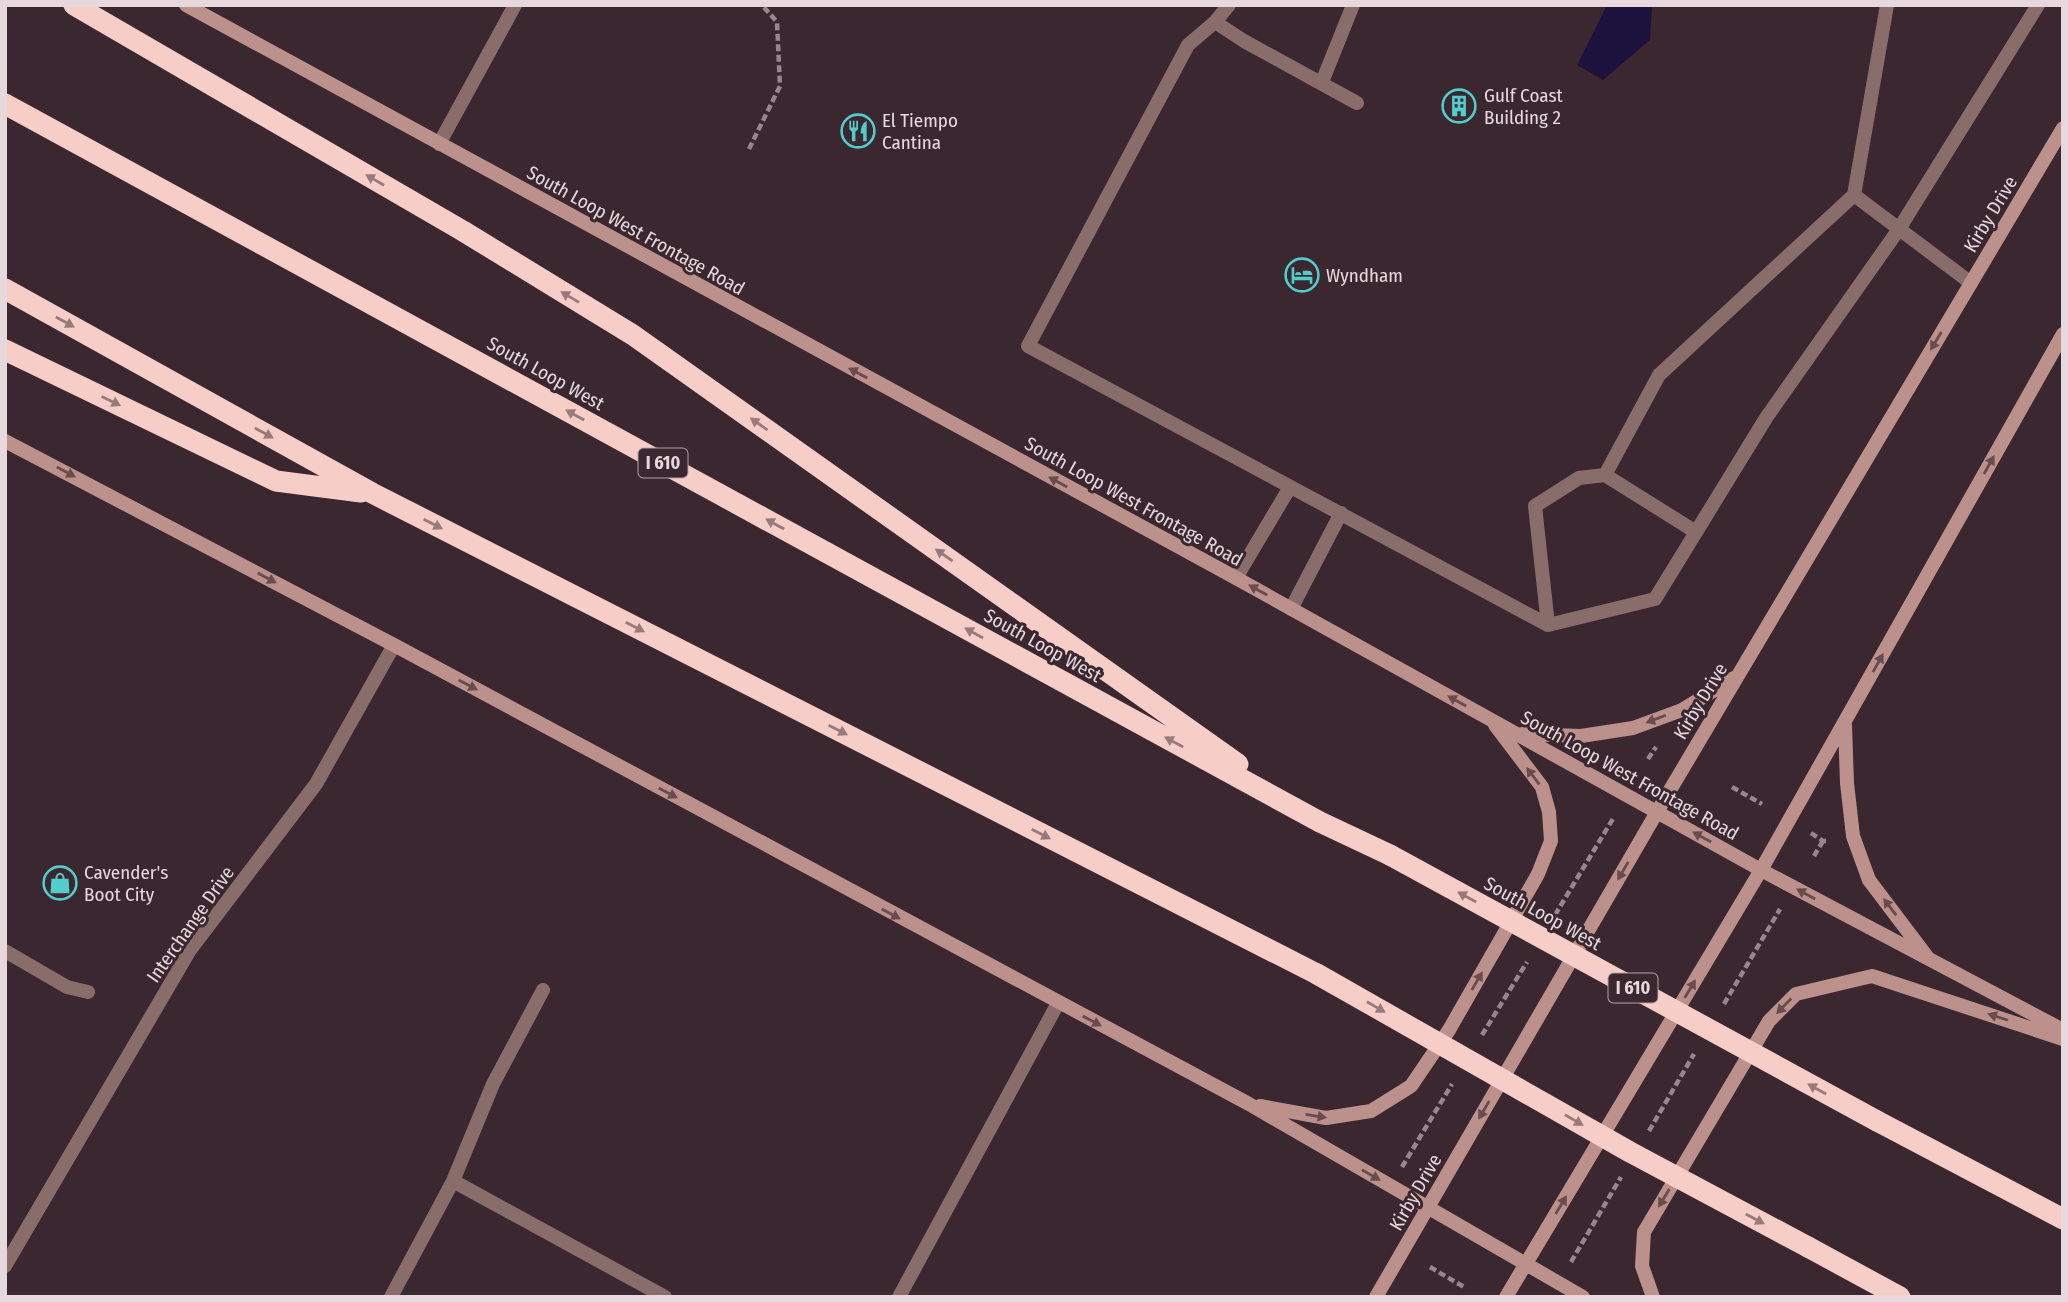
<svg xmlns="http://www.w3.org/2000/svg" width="2068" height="1302" font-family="'Fira Sans Condensed',sans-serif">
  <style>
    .water { fill: #1d123e }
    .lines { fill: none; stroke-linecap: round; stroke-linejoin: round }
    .path { stroke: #97868c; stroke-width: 4.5; stroke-dasharray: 7 3.5; stroke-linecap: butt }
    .service { stroke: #896d6a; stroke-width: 14 }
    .minor { stroke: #896d6a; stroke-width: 14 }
    .secondary { stroke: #bd918b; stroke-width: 14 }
    .motorway { stroke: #f7cdc7; stroke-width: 21 }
    .motorway-bridge { stroke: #f7cdc7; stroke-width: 21 }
    .oneway { fill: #997a7b }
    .oneway2 { fill: #684c4f }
    .labels { text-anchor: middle; stroke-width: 6; stroke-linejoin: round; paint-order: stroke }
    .shield { fill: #3b272f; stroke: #b3a3a8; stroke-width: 2 }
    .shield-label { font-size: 18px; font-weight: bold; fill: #e6d8dc }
    .poi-label { font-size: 19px; fill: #e6d8dc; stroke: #3b272f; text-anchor: start }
    .street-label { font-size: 19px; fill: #e6d8dc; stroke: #3b272f }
  </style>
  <rect width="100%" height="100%" fill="#3b272f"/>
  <!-- water -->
  <path class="water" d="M1604 5H1652L1650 40 1603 80 1577 65 1605 9Z"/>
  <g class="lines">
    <!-- path -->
    <path class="path" d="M749 149 780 86 777 22 762 5
      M1648 759 1656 747
      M1732 787 1762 804
      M1811 833 1823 841H1829
      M1814 856 1823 841
      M1555 915 1614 817
      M1724 1004 1780 909
      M1482 1035 1527 962
      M1649 1131 1694 1054
      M1402 1167 1452 1084
      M1571 1262 1621 1177
      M1430 1267 1464 1287"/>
    <!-- service -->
    <path class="service" d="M1229 5 1215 22 1188 45 1028 346 1548 625 1655 599 1766 418 1899 229 2038 5
      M1215 22 1244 41 1357 103
      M1322 82 1353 5
      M439 144 515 5
      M1854 195 1971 283
      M1605 475 1659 375 1854 195 1887 5
      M1236 578 1290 487
      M1291 609 1341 513
      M1548 625 1535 506 1579 478 1605 475 1696 532
      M5 951 67 987 88 992
      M453 1181 493 1084 543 990
      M391 1297 453 1181 665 1297
      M899 1297 1058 1003"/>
    <!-- minor -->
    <path class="minor" d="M5 1266 190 950 316 784 394 645"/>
    <!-- secondary -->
    <path class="secondary" d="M186 5 1236 578 1761 870 2063 1030
      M5 441 394 645 1249 1104 1583 1297
      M1845 725 1847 783 1853 836 1869 880 1928 958
      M1522 734 1581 736 1633 728 1682 710 1734 678
      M1260 1106 1326 1118 1371 1111 1411 1086 1449 1030 1538 874 1551 841 1549 812 1542 787 1495 725
      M1376 1297 1657 812 2063 128
      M1506 1297 1761 870 2063 334
      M1653 1297 1642 1266 1644 1232 1769 1021 1796 994 1872 976 2063 1039"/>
    <!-- motorway -->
    <path class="motorway" d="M74 5 463 231 633 335 1238 764
      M5 104 1320 822 1390 855
      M5 289 372 493 1317 974
      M5 350 276 481 361 492
      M1877 1121 2063 1219
      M1808 1247 1900 1297"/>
    <!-- motorway-bridge -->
    <path class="motorway-bridge" d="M1390 855 1877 1121
      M1317 974 1630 1152 1808 1247"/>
  </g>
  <!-- one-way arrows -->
  <defs><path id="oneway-solid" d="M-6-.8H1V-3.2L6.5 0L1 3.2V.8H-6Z" transform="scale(1.75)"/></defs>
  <g class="oneway">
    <use href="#oneway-solid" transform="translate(375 180) rotate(-150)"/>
    <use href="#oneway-solid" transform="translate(570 297) rotate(-149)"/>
    <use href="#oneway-solid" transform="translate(65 322) rotate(29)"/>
    <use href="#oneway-solid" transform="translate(111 401) rotate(26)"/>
    <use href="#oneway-solid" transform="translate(575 415) rotate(-151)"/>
    <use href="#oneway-solid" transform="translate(759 424) rotate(-145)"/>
    <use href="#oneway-solid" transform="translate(264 433) rotate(29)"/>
    <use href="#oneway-solid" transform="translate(433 524) rotate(27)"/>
    <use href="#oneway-solid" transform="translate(775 524) rotate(-151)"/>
    <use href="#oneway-solid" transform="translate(944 555) rotate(-145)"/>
    <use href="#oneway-solid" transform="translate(635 627) rotate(27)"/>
    <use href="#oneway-solid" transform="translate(974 633) rotate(-151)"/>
    <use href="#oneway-solid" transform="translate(838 730) rotate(27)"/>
    <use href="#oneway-solid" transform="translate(1174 742) rotate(-151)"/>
    <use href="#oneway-solid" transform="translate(1041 834) rotate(27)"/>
    <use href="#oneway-solid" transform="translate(1467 897) rotate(-151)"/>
    <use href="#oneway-solid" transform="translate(1376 1007) rotate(30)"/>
    <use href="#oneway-solid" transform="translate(1817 1089) rotate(-151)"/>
    <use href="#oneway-solid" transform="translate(1574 1120) rotate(30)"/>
    <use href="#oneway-solid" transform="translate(1755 1219) rotate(28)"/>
  </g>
  <g class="oneway2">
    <use href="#oneway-solid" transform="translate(1936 341) rotate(121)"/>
    <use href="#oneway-solid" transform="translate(858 373) rotate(-152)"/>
    <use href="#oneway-solid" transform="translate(1989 465) rotate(-61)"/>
    <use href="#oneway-solid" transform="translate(66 472) rotate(28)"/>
    <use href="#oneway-solid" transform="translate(1058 482) rotate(-151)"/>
    <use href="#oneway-solid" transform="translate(267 578) rotate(28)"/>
    <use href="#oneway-solid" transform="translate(1258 590) rotate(-151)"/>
    <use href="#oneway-solid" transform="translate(1878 663) rotate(-61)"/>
    <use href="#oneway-solid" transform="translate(468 685) rotate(28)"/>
    <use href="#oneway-solid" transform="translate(1457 701) rotate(-151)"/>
    <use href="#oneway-solid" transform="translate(1656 719) rotate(159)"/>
    <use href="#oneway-solid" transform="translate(1533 776) rotate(-127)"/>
    <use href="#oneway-solid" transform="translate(668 793) rotate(28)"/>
    <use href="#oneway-solid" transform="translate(1702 837) rotate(-151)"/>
    <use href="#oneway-solid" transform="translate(1623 871) rotate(120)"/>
    <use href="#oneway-solid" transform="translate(1806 894) rotate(-151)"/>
    <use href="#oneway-solid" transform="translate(1890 907) rotate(-127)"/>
    <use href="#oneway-solid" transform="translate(891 914) rotate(28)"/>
    <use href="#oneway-solid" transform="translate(1477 981) rotate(-60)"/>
    <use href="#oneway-solid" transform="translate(1690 989) rotate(-59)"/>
    <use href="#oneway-solid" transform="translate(1784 1006) rotate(134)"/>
    <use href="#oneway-solid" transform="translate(1998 1017) rotate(-162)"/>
    <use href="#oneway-solid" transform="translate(1092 1021) rotate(28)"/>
    <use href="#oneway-solid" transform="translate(1484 1110) rotate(120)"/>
    <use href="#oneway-solid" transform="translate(1316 1116) rotate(9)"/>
    <use href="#oneway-solid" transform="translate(1371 1175) rotate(30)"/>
    <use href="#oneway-solid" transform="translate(1664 1198) rotate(121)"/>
    <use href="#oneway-solid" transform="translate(1561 1205) rotate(-59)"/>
  </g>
  <!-- icons -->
  <defs>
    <symbol id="building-ring" viewBox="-11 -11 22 22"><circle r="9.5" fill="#3b272f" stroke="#53cdcb" stroke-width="1.5"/><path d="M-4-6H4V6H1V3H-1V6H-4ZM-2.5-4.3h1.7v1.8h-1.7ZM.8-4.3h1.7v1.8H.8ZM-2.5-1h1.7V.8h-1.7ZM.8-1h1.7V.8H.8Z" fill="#53cdcb"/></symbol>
    <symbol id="restaurant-ring" viewBox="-11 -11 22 22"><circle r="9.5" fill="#3b272f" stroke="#53cdcb" stroke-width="1.5"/><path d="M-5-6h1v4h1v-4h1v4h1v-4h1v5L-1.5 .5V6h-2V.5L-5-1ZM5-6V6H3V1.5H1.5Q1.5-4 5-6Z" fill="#53cdcb"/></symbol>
    <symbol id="hotel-ring" viewBox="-11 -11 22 22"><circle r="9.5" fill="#3b272f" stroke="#53cdcb" stroke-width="1.5"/><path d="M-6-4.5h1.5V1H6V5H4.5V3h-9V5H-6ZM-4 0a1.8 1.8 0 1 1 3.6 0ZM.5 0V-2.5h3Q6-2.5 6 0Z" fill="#53cdcb"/></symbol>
    <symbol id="shop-ring" viewBox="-11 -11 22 22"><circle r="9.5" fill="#3b272f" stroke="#53cdcb" stroke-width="1.5"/><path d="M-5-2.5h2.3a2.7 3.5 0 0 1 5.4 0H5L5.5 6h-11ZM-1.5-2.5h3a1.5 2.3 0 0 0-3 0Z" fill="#53cdcb"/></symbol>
  </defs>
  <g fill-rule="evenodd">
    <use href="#building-ring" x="1440" y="87" width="38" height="38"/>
    <use href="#restaurant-ring" x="839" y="112" width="38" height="38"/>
    <use href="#hotel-ring" x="1283" y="256" width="38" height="38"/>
    <use href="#shop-ring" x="41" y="864" width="38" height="38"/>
  </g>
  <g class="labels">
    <!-- shield labels -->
    <g class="shield">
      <rect x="638.5" y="448.5" width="49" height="29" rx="5"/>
      <rect x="1608.5" y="973.5" width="49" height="29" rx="5"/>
    </g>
    <g class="shield-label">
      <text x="663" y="469">I 610</text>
      <text x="1633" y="994">I 610</text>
    </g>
    <!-- poi labels -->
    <g class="poi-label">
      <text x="1484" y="102">Gulf Coast<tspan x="1484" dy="22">Building 2</tspan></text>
      <text x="882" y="127">El Tiempo<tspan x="882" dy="22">Cantina</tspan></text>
      <text x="1326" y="282">Wyndham</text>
      <text x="84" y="879">Cavender's<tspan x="84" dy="22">Boot City</tspan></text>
    </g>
    <!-- street labels -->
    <g class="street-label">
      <text transform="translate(1990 214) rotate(-59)" y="7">Kirby Drive</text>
      <text transform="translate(636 230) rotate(29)" y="7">South Loop West Frontage Road</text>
      <text transform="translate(546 373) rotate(29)" y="7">South Loop West</text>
      <text transform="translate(1134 501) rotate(29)" y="7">South Loop West Frontage Road</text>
      <text transform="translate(1043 645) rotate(29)" y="7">South Loop West</text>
      <text transform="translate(1700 701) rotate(-59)" y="7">Kirby Drive</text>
      <text transform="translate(1630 775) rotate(29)" y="7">South Loop West Frontage Road</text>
      <text transform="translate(1543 913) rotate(29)" y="7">South Loop West</text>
      <text transform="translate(190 924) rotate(-55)" y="7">Interchange Drive</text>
      <text transform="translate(1415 1192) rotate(-60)" y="7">Kirby Drive</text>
    </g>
  </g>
  <!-- border -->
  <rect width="2068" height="1302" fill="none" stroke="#e6d8dc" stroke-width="14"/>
</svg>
